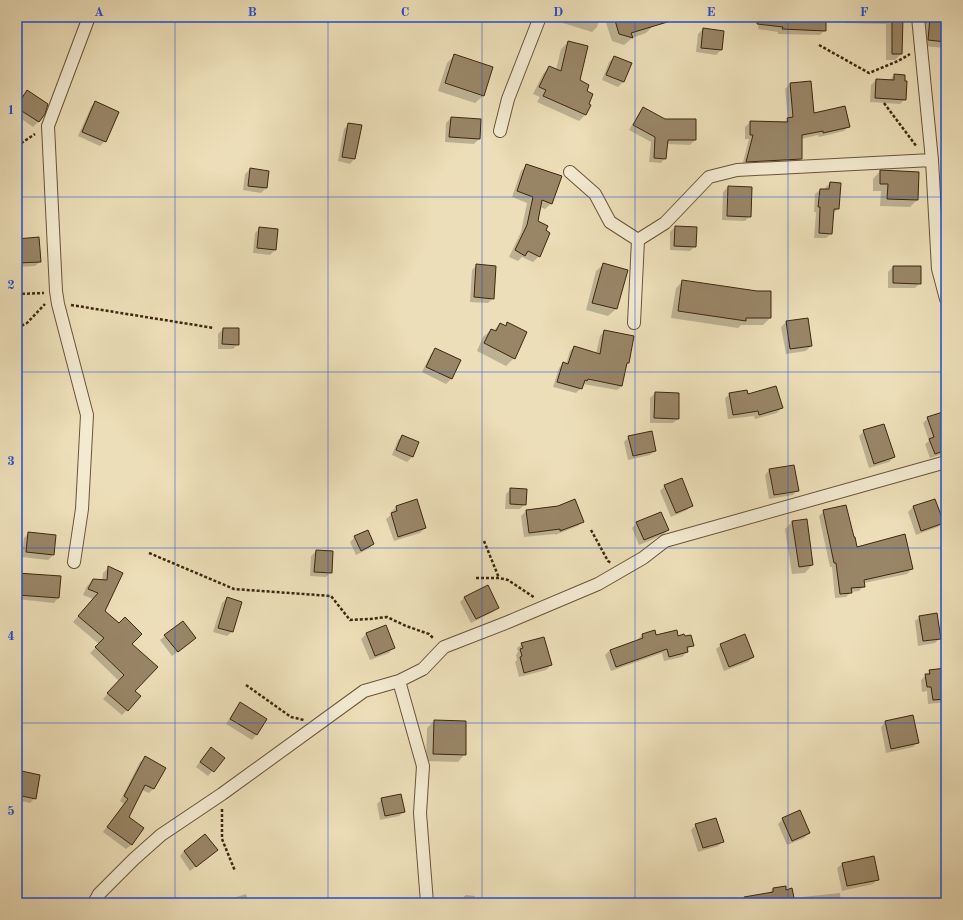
<svg xmlns="http://www.w3.org/2000/svg" width="963" height="920" font-family="'Old Standard TT',serif">
  <style>
    .shadow { fill: #0003 }
    .building { fill: #998667; stroke: #3f260f }
    .lines { fill: none; stroke-linecap: round; stroke-linejoin: round }
    .minor-casing { stroke: #6a5439; stroke-width: 14 }
    .path { stroke: #3f260f; stroke-width: 2.5; stroke-dasharray: 3 2; stroke-linecap: butt }
    .minor { stroke: #f3ead1; stroke-width: 12 }
    .grid { fill: none; stroke: #1d4ed8; stroke-width: 1; stroke-opacity: 0.55 }
    .neatline { fill: none; stroke: #1d4ed8; stroke-width: 1.5 }
    .grid-label { font-size: 13px; text-anchor: middle; font-weight: bold; fill: #1d4ed8 }
  </style>
  <rect width="100%" height="100%" fill="#ecdeb8"/>
  <filter id="stains"><feTurbulence type="fractalNoise" baseFrequency=".005" numOctaves="4"/><feColorMatrix values="0 0 0 0 .2 0 0 0 0 .09 0 0 0 0 .02 0 0 0 .5 -.17"/></filter>
  <radialGradient id="worn" r=".72"><stop offset=".6" stop-color="#630" stop-opacity="0"/><stop offset="1" stop-color="#630" stop-opacity=".3"/></radialGradient>
  <!-- shadow -->
  <path class="shadow" d="M17 17H20L17 23Z
    M565 17H600L597 27 592 32 563 23Z
    M604 17H651L654 25 646 33 632 38 624 45 612 41Z
    M760 17H825V30L820 35 778 34V32L758 29Z
    M845 17H903L902 19 901 54 895 60H886V24L845 23Z
    M927 17H946V48L922 46 924 19Z
    M703 29 721 50 716 55 696 52 698 34Z
    M568 42 579 81 585 91V115L579 121 537 102 540 97 533 94 543 74 549 67 556 70 561 49Z
    M455 55 492 68 483 96 475 103 438 91 447 63Z
    M614 57 630 63 623 82 618 87 602 80 609 62Z
    M894 75 905 99 900 104 870 102 871 85 876 80H890Z
    M790 84 813 114 849 126 844 131 819 137 818 135 801 139V159L797 164 742 166 749 139H745V127L750 122 783 123 788 119 785 89Z
    M27 92 44 113 38 122 33 127 17 116V105L22 96Z
    M95 103 118 112 105 141 100 146 78 136 91 107Z
    M643 108 664 120H695V140L690 145 666 144 665 158 661 163 649 162 651 142 629 130 639 113Z
    M946 109V132H943L941 114Z
    M451 118 479 139 474 144 445 142 446 123Z
    M349 124 354 159 350 164 338 161 344 129Z
    M527 165 552 203 545 209 540 207 537 221 539 256 533 262 522 257 518 261 509 257 521 232 527 203 512 197 521 171Z
    M250 169 266 188 261 193 243 190 245 174Z
    M880 171 917 200 910 207 880 206 881 191H873V179Z
    M830 183 838 209 833 213 831 234 826 238H814L816 212H814L815 194 820 190H825V188Z
    M728 187 750 216 745 221 722 220 723 192Z
    M675 227 695 246 690 251 670 250V232Z
    M260 228 275 250 270 255 253 253 255 233Z
    M17 240 40 262 35 266 17 267Z
    M604 264 626 270 616 309 608 316 586 310 596 271Z
    M477 265 493 298 488 303 470 302 472 270Z
    M893 267 920 283 915 288H888V272Z
    M683 281 770 318 763 325H741L738 328 671 318 676 288Z
    M786 322 811 346 806 351 786 354 781 327Z
    M500 324 505 326 507 324 514 358 506 366 477 351 483 337 491 330 493 331Z
    M223 329 238 344 233 349H218V334Z
    M604 331 628 363 626 365 622 386 617 390 583 384 581 388 576 393 553 387 559 368 563 363 566 364 570 351 574 347 596 354 600 336Z
    M436 349 460 361 451 379 446 384 422 372 431 354Z
    M655 393 678 419 673 423H650V398Z
    M730 394 747 395 781 408 777 413 755 419 754 416 728 419 725 398Z
    M946 417V453L930 458 925 444 929 441 923 423 928 418Z
    M864 431 894 457 889 462 869 468 859 436Z
    M402 436 418 442 412 457 407 462 392 455 398 440Z
    M629 437 655 451 650 455 628 460 624 442Z
    M769 470 797 490 793 495 769 499 765 475Z
    M665 486 692 505 687 510 671 517 660 491Z
    M511 489 525 504 520 509H505L506 494Z
    M935 500 943 523 938 527 916 535 908 512 913 507Z
    M416 501 425 528 420 533 394 541 386 519 392 514 391 512 396 507Z
    M526 511 582 522 578 526 555 535V534L524 537 521 516Z
    M824 511 857 549 912 569 907 574 864 583V586L859 591 851 592 846 597 835 598 832 567H830L819 516Z
    M806 520 812 565 805 573 792 574 785 529 792 522Z
    M637 523 668 530 663 535 639 545 632 528Z
    M29 533 53 555 48 560 22 557 24 538Z
    M355 537 373 544 368 549 356 555 350 542Z
    M316 551 331 572 326 577 310 576 311 556Z
    M109 567 104 611 131 644 134 691 127 710 122 715 103 699 119 681 90 653 99 644 73 622 93 599 83 595 87 586 93 580 102 581 103 573Z
    M17 574 58 598 54 603 17 599Z
    M465 597 498 608 493 612 471 623 460 602Z
    M227 598 232 632 227 636 213 632 222 603Z
    M920 617 940 638 935 643 918 646 915 621Z
    M385 626 393 648 389 653 370 660 361 639 366 634Z
    M654 631 656 636 678 637 693 645 687 650V652L682 657 664 661 662 653 611 671 605 655 610 650 638 641 637 640 642 635Z
    M165 636 195 638 190 643 172 656 160 640Z
    M522 644 551 665 546 670 519 677 515 662 517 660 516 655 518 652 517 648Z
    M721 645 753 657 748 662 724 671 716 649Z
    M946 669V702L928 704 927 691 922 692 921 680 930 671Z
    M241 704 266 720 256 735 252 740 226 724 236 708Z
    M434 721 465 754 458 762 426 761 427 728Z
    M885 722 918 742 913 747 886 753 881 727Z
    M206 753 224 758 208 776 196 767Z
    M145 758 164 768 153 789 149 793 142 790 127 817 143 828 131 845 126 849 103 832 124 804 120 801 140 762Z
    M17 771 35 798 30 803 17 800Z
    M382 799 404 812 399 816 380 820 377 804Z
    M783 819 809 833 804 838 787 845 778 824Z
    M696 825 723 841 718 846 698 852 691 830Z
    M184 851 211 855 190 871 180 856Z
    M842 864 878 879 873 884 842 891 837 868Z
    M773 889 786 891 793 898 840 893 841 903H751L769 894Z
    M246 894 249 903H220L221 902Z
    M466 895 475 896V902L484 903H454L457 900H460Z"/>
  <!-- building -->
  <path class="building" d="M614 17H673L674 20 631 33 633 38 619 34Z
    M758 17H826V31L782 29 783 27 757 24Z
    M892 17H903L902 54H892Z
    M930 17H946V42L928 40Z
    M703 28 724 31 722 50 701 48Z
    M568 41 588 46 580 80 589 85 587 91 593 94 589 104 591 105 586 115 543 96 546 90 539 87 549 66 561 71Z
    M454 54 493 67 484 96 445 83Z
    M614 56 632 63 624 82 606 75Z
    M894 74 905 75V81H907L906 100 875 98 876 79 894 80Z
    M811 81 814 113 845 106 850 127 823 133V131L802 135V159L746 162 753 135H750V121L788 122 787 118 793 117 790 83Z
    M27 90 48 104 45 114 39 122 17 108V106Z
    M95 101 119 112 106 142 82 132Z
    M643 107 665 119H696V140H668L666 159 654 158 655 137 633 125Z
    M451 117 481 119 480 139 449 137Z
    M348 123 362 125 355 159 342 157Z
    M526 164 562 176 552 204 542 200 538 221 548 226 546 230 550 233 540 257 528 251 525 256 515 250 527 225 533 197 517 191Z
    M250 168 269 171 267 188 248 186Z
    M880 170 919 172 918 200 887 199 888 184H880Z
    M830 182 841 183 839 209H834L832 234 819 233 820 207H818L820 189H829Z
    M728 186 752 187 751 217 727 216Z
    M675 226 697 227 696 247 674 246Z
    M259 227 278 229 276 250 257 248Z
    M39 237 41 262 17 263V239Z
    M603 263 628 270 617 309 592 303Z
    M476 264 496 266 494 299 474 297Z
    M893 266H921V284L893 283Z
    M682 280 757 291H771V318H746V321L678 311Z
    M808 318 812 346 790 349 786 321Z
    M507 322 527 332 515 359 484 343 491 329 496 331 500 323 506 326Z
    M223 328H239V345L222 344Z
    M604 330 634 336 629 363H627L622 386 588 379 587 381 585 380 582 389 557 382 563 362 568 364 574 346 600 354Z
    M435 348 461 360 452 379 426 367Z
    M776 386 783 408 759 415 758 411 733 415 729 393 747 390 748 394Z
    M655 392 679 393V419L654 418Z
    M946 411V450L935 454 929 439 934 437 927 417Z
    M884 424 895 457 874 464 863 430Z
    M652 431 656 451 633 456 628 436Z
    M402 435 419 442 413 457 396 450Z
    M794 465 799 491 774 495 769 469Z
    M682 478 693 506 676 513 664 485Z
    M510 488 527 489 526 505 510 504Z
    M417 499 426 528 398 537 391 513 397 511 396 506Z
    M575 499 584 522 560 531V529L529 533 526 510 558 506Z
    M935 499 944 523 921 531 913 506Z
    M846 505 854 537H855L857 547 905 534 913 569 864 580 865 587 851 588 852 593 840 594 836 563H834L823 510Z
    M661 512 669 530 644 540 636 522Z
    M807 519 813 565 799 567 792 521Z
    M368 530 374 544 361 551 354 536Z
    M28 532 56 535 54 555 26 552Z
    M316 550 333 551 332 573 314 572Z
    M108 566 123 573 105 611 119 623 125 617 142 634 132 644 158 667 135 691 141 696 128 711 107 693 124 675 95 647 104 638 78 616 98 593 88 589 93 579 107 580Z
    M17 573 61 576 59 598 17 595Z
    M488 585 499 608 476 619 464 597Z
    M227 597 242 602 233 632 218 628Z
    M937 613 941 639 923 641 919 616Z
    M183 621 196 638 178 652 164 635Z
    M386 625 395 648 375 656 366 633Z
    M655 630 656 635 677 630 678 636 684 634 685 636 691 635 694 646 687 647 688 652 669 657 667 649 616 667 610 650 643 638 642 634Z
    M745 634 754 657 729 667 720 644Z
    M544 637 552 665 524 673 520 657 522 656 520 649 523 648 521 643Z
    M946 668V699L933 700 931 687H927L925 674H930L929 670Z
    M240 702 267 719 257 735 230 719Z
    M913 715 919 743 891 749 885 721Z
    M434 720 466 721V755L433 754Z
    M211 747 225 758 214 772 200 762Z
    M145 756 166 768 154 789 145 785 129 817 144 828 132 845 107 827 128 799 124 796Z
    M17 770 40 775 36 799 17 795Z
    M401 794 405 812 385 816 381 798Z
    M800 810 810 833 792 841 782 818Z
    M716 818 724 842 703 848 695 824Z
    M205 834 218 850 196 867 184 851Z
    M874 856 879 880 847 886 842 863Z
    M786 886V890L792 888 795 903H744V897L773 892V888Z"/>
  <g class="lines">
    <defs>
      <path id="minor" d="M918 17 932 160 938 269 946 299
        M500 131 508 99 540 17
        M570 172 595 194 610 222 638 240 634 323
        M638 240 665 223 709 177 737 170 932 160
        M74 562 82 509 87 415 58 304 56 291 48 126 89 17
        M399 681 423 766 420 813 427 903
        M94 903 99 894 134 859 161 835 222 794 364 691 399 681 423 669 444 647 508 622 598 584 643 558 665 541 946 462"/>
    </defs>
    <!-- minor casing -->
    <use href="#minor" class="minor-casing"/>
    <!-- path -->
    <path class="path" d="M819 45 869 73 898 61 910 54
      M884 103 917 147
      M17 146 35 134
      M17 294 44 293
      M71 305 214 328
      M17 328 27 323 45 304
      M591 530 608 561 611 563
      M484 541 499 578
      M149 553 234 589 331 596 350 620 370 619 387 617 406 626 429 634 434 639
      M476 578H499L508 580 535 598
      M246 685 291 717 304 720
      M222 809V839L235 871"/>
    <!-- minor -->
    <use href="#minor" class="minor"/>
  </g>
  <!-- grid -->
  <path class="grid" d="M175 17V903M328 17V903M482 17V903M635 17V903M788 17V903M17 197H946M17 372H946M17 548H946M17 723H946"/>
  <!-- margin -->
  <rect width="963" height="920" fill="none" stroke="#ecdeb8" stroke-width="44"/>
  <rect x="22" y="22" width="919" height="876" class="neatline"/>
  <g class="grid-label">
    <text x="99" y="16">A</text>
    <text x="252" y="16">B</text>
    <text x="405" y="16">C</text>
    <text x="558" y="16">D</text>
    <text x="711" y="16">E</text>
    <text x="864" y="16">F</text>
    <text x="11" y="114">1</text>
    <text x="11" y="289">2</text>
    <text x="11" y="465">3</text>
    <text x="11" y="640">4</text>
    <text x="11" y="815">5</text>
  </g>
  <rect width="100%" height="100%" filter="url(#stains)"/>
  <rect width="100%" height="100%" fill="url(#worn)"/>
</svg>
